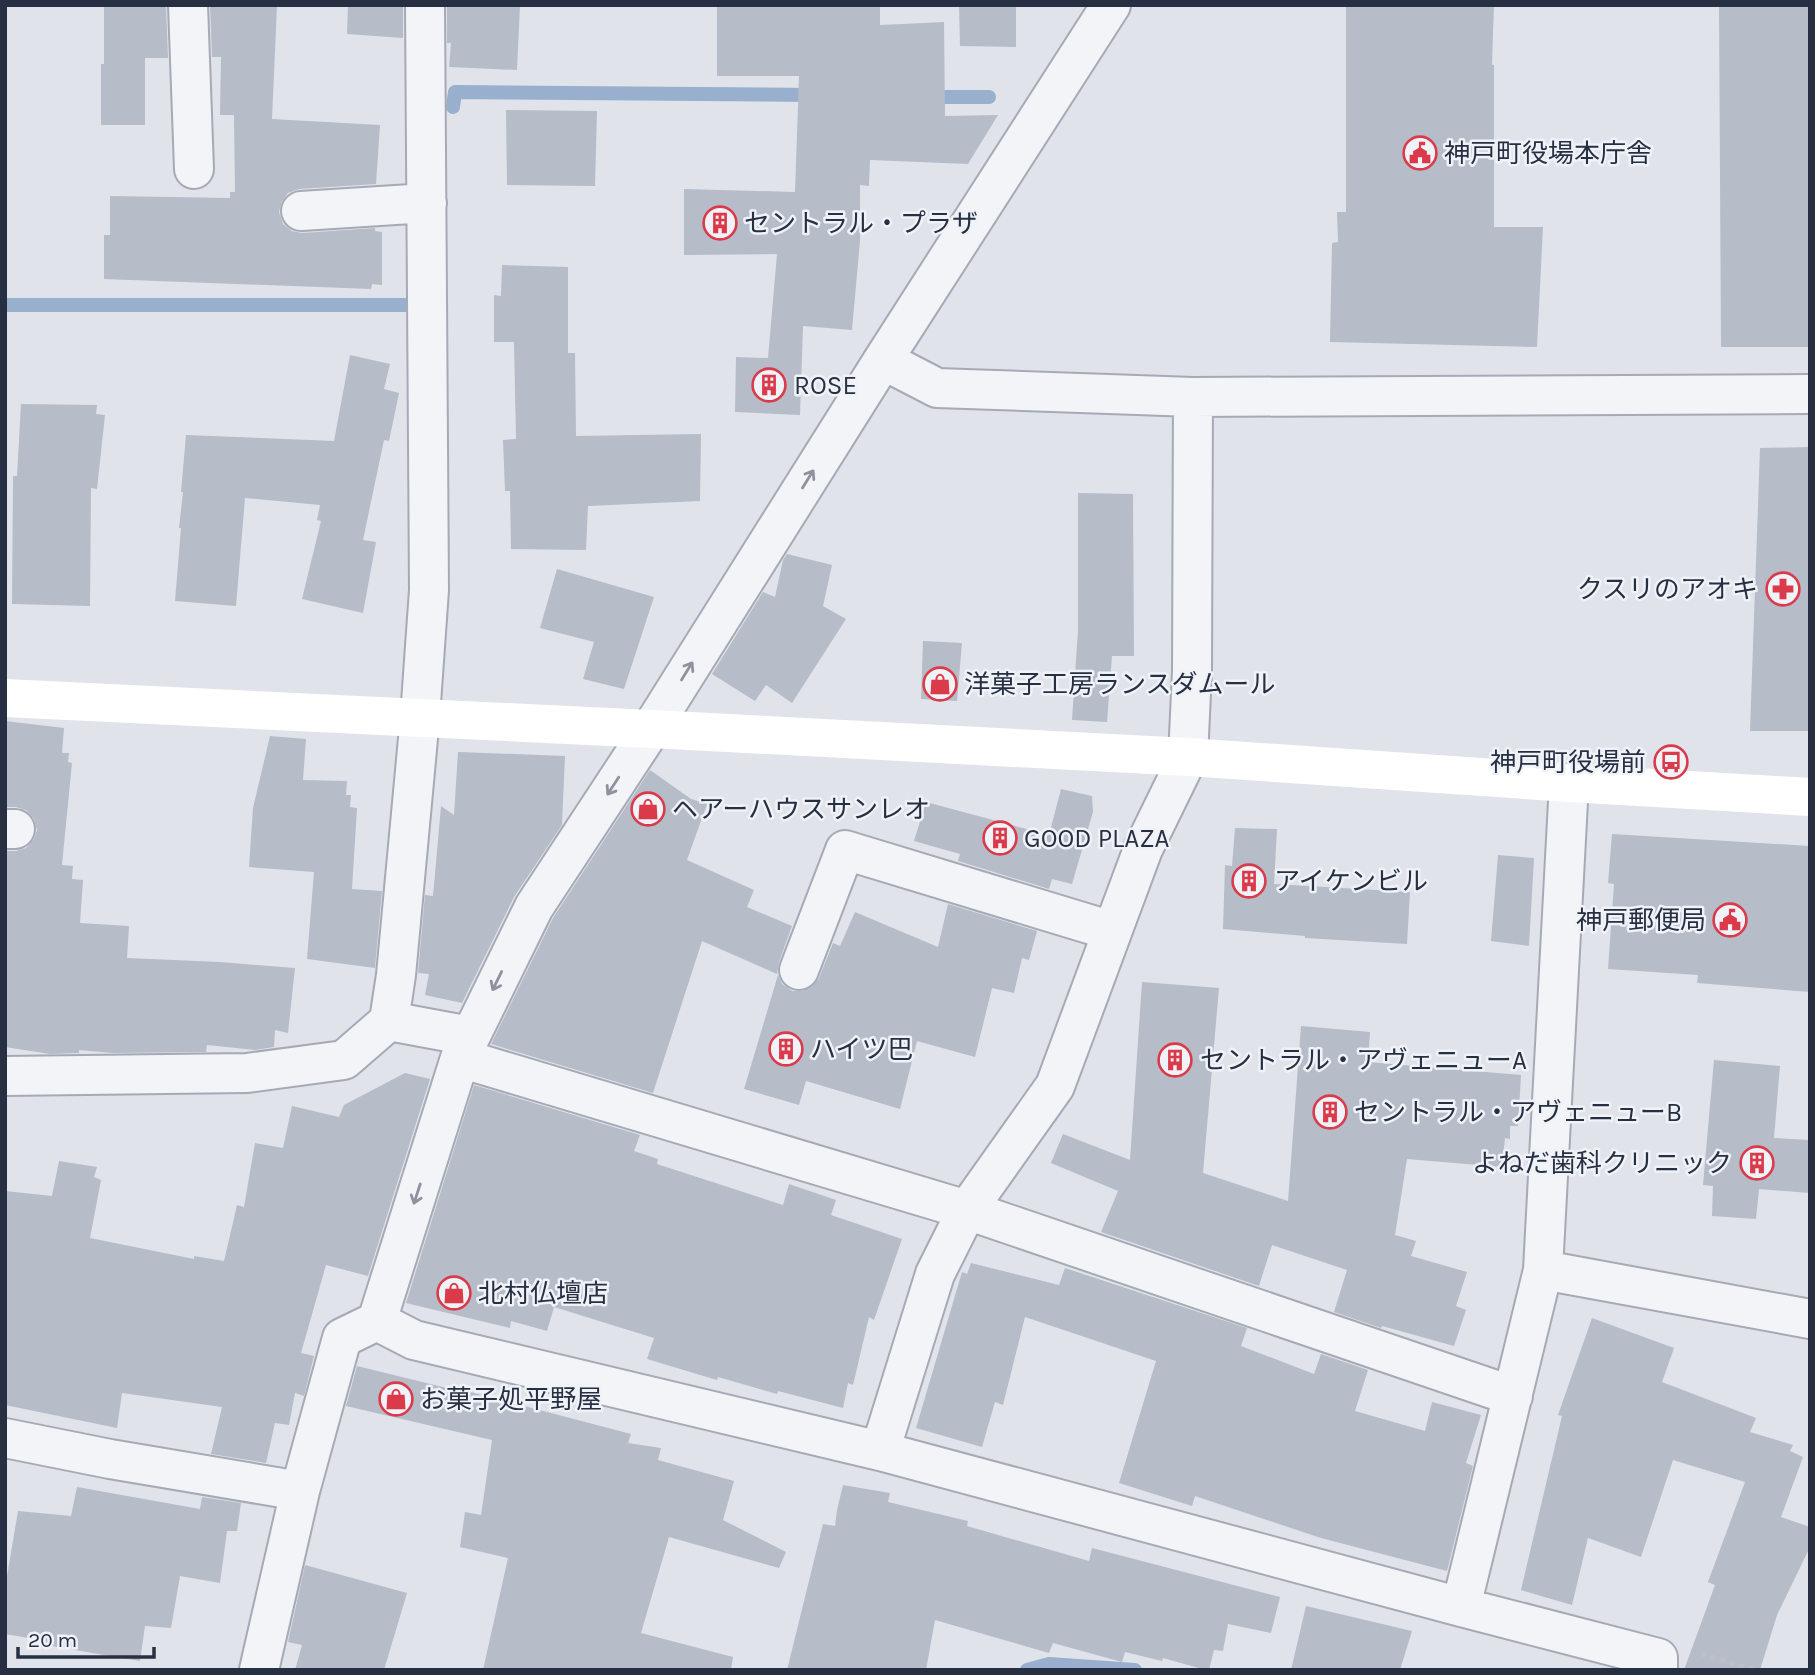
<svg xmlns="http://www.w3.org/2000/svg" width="1815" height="1675" font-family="Karla,'Noto Sans JP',sans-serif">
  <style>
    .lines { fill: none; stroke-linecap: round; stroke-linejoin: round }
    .stream { stroke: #98afcd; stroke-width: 14 }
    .building { fill: #b6bcc8 }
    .street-casing { stroke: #a5aab5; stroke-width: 42 }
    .path { stroke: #bec1c9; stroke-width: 4.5; stroke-dasharray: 5 5; stroke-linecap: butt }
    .street { stroke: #f3f4f8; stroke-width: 38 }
    .secondary { stroke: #fff; stroke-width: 38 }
    .oneway { stroke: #8d929e }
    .labels { text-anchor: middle; stroke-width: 5; stroke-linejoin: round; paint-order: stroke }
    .poi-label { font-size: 26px; fill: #273043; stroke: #eff2f7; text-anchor: start }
  </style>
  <rect width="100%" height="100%" fill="#e0e3ea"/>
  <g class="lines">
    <!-- stream -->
    <path class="stream" d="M928 97H989
      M453 107 455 92 817 95
      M5 305H409
      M1027 1670 1049 1664 1135 1670"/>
  </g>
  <!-- building -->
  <path class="building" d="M104 5H166L168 58H145V125H101V64H104Z
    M210 5H277L272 119 380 125 376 184 299 189 288 193 282 201 279 212 283 224 292 231 302 233 375 228V231L382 232V285L372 284 371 289 104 279V235H110V196L230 198V192H235L234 115H220L221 57H212Z
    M348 5H403V38L347 34Z
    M447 5H520L517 70 449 67 451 43H447Z
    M717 5H880V25L944 22 945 116 998 115 968 164 870 160 869 186 860 185V241L852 330 803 326 800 415 735 412 736 357 768 358 777 254 684 255V189L795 192 799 76H717Z
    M959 5H1016V47L960 46Z
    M1346 5H1494L1492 65H1494V227H1543L1537 347 1330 342 1332 243 1338 242 1337 212H1346Z
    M1719 5H1810V347H1721Z
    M506 110 597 111 595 186 507 185Z
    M502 265 568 267V353H575L576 436 701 434 700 501 588 506 586 550 511 549 510 491H505L503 440 516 439 514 342H494V295L501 296Z
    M350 355 390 364 384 389 399 393 389 441 384 440 363 540 376 542 363 613 302 599 321 521 317 520 320 505 245 498 236 606 175 601 181 528H179L183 492H181L186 435 334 441Z
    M21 404 97 405 96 414 105 415 97 489 91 488 90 606 12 604 13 476H17Z
    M1810 447V731H1750L1760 448Z
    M1078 493 1133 494 1134 656H1112L1107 722 1072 720 1078 630Z
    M787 554 832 565 823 606 846 619 792 703 766 685 755 701 712 674 763 592 775 597 783 560Z
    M557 569 654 597 624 689 583 679 594 642 540 628Z
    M923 641 962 643 957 701 921 699Z
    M5 721 64 728 62 753H69L68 762 72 763 62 865 73 866 72 879 83 880 80 923 129 926 127 958 220 962 295 968 288 1033 275 1030 274 1047 255 1050 207 1045 206 1052 113 1053 79 1050V1053L50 1054 5 1047V851H16L26 848 34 839 37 830 34 819 26 810 16 807H5Z
    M270 736 306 739 303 780 347 781 346 795H351L350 807 357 808 352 889 382 891 375 968 307 959 314 872 249 867 253 808Z
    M458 752 565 756 562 825 514 897 462 1003 425 995 429 974 418 973 425 895 433 896 441 806 454 815Z
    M650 770 691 799 707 804 687 860 754 890 747 907 792 926 779 962 777 974 702 941 653 1093 491 1044 553 918Z
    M1061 789 1092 796 1093 812 1072 884 1052 879 1049 889 958 861 960 854 914 841 926 802 1049 835Z
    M1235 828 1277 829 1274 884 1410 892 1407 944 1305 938V936L1223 929 1225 865 1232 866Z
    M1612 834 1810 846V992L1697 983 1698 975 1608 969 1614 884 1608 883Z
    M1498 855 1534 858 1529 946 1491 941Z
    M948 904 1037 931 1029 960 1022 958 1014 993 992 988 975 1057 917 1041 900 1109 806 1081 799 1105 744 1089 778 975 782 984 792 991H803L812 987 819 978 833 943 840 946 855 912 938 947Z
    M1142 982 1219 988 1203 1173 1288 1201 1301 1026 1370 1032 1368 1062 1521 1075 1518 1126H1510V1139L1505 1138 1502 1167 1407 1159 1395 1235 1416 1241 1411 1256 1467 1272 1456 1306 1466 1310 1454 1346 1382 1326 1381 1328 1334 1312 1347 1270 1272 1245 1259 1286 1101 1232 1118 1191 1051 1163 1063 1134 1130 1160Z
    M1714 1060 1780 1066 1774 1138 1810 1140V1193L1759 1189 1756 1219 1712 1216 1713 1186 1703 1185Z
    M405 1073 430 1079 368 1276 326 1265 301 1353 314 1356 304 1396 295 1393 289 1425 275 1423 266 1463 211 1454 222 1407 122 1393 117 1428 5 1405V1191L52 1196 59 1161 97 1167 94 1177 101 1180 90 1238 194 1259V1256L224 1261 237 1205 244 1207 255 1143 283 1148 292 1106 339 1117 344 1105Z
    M474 1085 640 1135 634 1151 658 1159 657 1164 783 1205 789 1184 836 1200 831 1215 902 1239 874 1320 869 1317 853 1385 848 1383 843 1408 778 1391 777 1394 718 1377 717 1380 647 1359 654 1338 554 1307 547 1331 511 1321 510 1328 406 1303Z
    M971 1263 1059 1285 1065 1268 1247 1328 1241 1346 1314 1374 1321 1354 1368 1370 1355 1411 1425 1431 1432 1402 1481 1415 1466 1463 1473 1466 1447 1571 1321 1538 1195 1496 1192 1506 1119 1483 1156 1361 1025 1317 1003 1405 995 1402 982 1447 916 1428 962 1272 967 1274Z
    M1592 1318 1674 1348 1662 1382 1756 1418 1750 1432 1793 1445 1790 1451 1803 1457 1781 1517 1810 1527V1547L1777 1615 1760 1670H1684L1715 1585 1708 1582 1745 1482 1673 1460 1641 1557 1588 1538 1572 1605 1521 1590 1562 1416 1558 1415Z
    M357 1366 459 1391V1389L631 1434 628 1443 661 1448 658 1460 734 1481 723 1520 786 1552 779 1568 669 1537 641 1633 733 1657 731 1670H483L508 1558 460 1547 465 1512 481 1515 492 1440 346 1406Z
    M843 1485 890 1493 888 1502 968 1521 967 1526 1089 1561 1092 1548 1280 1597 1271 1633 1228 1624 1223 1651 1214 1650 1209 1670H1206L1163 1658 1162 1661 1125 1652 1122 1662 1053 1643 1049 1653 935 1620 926 1670H787L823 1524 835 1526 837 1510Z
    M77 1487 200 1509 202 1497 241 1503 237 1531H227L220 1583 180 1576 171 1628 145 1626 140 1661 45 1645 46 1641 5 1634V1588L18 1511 71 1516Z
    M305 1565 407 1593 384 1670H295L302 1645 288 1642Z
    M1306 1606 1412 1631 1400 1670H1291Z"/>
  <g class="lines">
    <defs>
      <path id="street" d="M188 5 194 169
        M301 211 427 203
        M883 360 937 388 1193 397 1810 394
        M5 829H15
        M799 970 845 850 1112 931
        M389 1021 470 1036
        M460 1058 967 1210 1513 1396
        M5 1076 247 1073 344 1060 389 1021 396 975 420 717 429 590 425 5
        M1543 1270 1810 1319
        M377 1321 414 1340 880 1451 1461 1607 1658 1658V1670
        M5 1438 110 1459 300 1491
        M880 1451 935 1274 967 1210 1055 1086 1143 849 1188 757 1192 672 1193 397
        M1461 1607 1543 1270 1569 783
        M259 1670 300 1491 342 1338 377 1321 460 1058 534 907 651 729 883 360 1111 5"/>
    </defs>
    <!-- street casing -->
    <use href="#street" class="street-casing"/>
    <!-- path -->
    <path class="path" d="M1701 1654 1757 1670"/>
    <!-- street -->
    <use href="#street" class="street"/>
    <!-- secondary -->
    <path class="secondary" d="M5 698 651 729 1188 757 1569 783 1810 797"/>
  </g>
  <!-- one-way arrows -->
  <defs><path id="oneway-shaft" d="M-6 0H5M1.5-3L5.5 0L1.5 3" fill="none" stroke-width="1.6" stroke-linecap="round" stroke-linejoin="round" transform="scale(1.75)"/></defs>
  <g class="oneway">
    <use href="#oneway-shaft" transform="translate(808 479) rotate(-58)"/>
    <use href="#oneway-shaft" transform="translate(687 671) rotate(-58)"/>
    <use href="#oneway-shaft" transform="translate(613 786) rotate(123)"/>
    <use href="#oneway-shaft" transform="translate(497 981) rotate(116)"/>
    <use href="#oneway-shaft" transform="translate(417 1194) rotate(108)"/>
  </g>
  <!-- icons -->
  <defs>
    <symbol id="civic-ring" viewBox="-11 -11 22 22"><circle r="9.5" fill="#eff2f7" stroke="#da3a4a" stroke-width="1.5"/><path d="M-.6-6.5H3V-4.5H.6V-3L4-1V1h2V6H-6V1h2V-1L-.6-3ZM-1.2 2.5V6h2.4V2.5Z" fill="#da3a4a"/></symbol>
    <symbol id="building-ring" viewBox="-11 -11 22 22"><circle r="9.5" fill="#eff2f7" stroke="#da3a4a" stroke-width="1.5"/><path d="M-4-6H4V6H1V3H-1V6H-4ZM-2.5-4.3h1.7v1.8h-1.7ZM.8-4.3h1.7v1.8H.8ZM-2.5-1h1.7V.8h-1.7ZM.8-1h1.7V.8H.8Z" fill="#da3a4a"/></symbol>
    <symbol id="pharmacy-ring" viewBox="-11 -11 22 22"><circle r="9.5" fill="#eff2f7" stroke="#da3a4a" stroke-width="1.5"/><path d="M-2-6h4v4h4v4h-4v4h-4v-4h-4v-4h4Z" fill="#da3a4a"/></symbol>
    <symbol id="shop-ring" viewBox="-11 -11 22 22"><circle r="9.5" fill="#eff2f7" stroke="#da3a4a" stroke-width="1.5"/><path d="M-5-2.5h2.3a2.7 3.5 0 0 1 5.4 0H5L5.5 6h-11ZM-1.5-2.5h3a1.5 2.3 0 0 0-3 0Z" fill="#da3a4a"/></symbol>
    <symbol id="bus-ring" viewBox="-11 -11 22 22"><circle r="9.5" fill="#eff2f7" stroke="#da3a4a" stroke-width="1.5"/><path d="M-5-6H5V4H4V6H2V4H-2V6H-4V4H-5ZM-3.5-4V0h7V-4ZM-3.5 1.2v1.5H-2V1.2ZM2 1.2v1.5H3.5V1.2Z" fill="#da3a4a"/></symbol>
  </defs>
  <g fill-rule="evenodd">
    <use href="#civic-ring" x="1401" y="134" width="38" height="38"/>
    <use href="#building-ring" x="701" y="204" width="38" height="38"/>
    <use href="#building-ring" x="750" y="366" width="38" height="38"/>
    <use href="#pharmacy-ring" x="1764" y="570" width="38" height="38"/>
    <use href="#shop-ring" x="921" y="665" width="38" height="38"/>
    <use href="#bus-ring" x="1652" y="743" width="38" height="38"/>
    <use href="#shop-ring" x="629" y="790" width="38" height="38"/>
    <use href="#building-ring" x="981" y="819" width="38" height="38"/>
    <use href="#building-ring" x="1230" y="862" width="38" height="38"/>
    <use href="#civic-ring" x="1711" y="901" width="38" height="38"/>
    <use href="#building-ring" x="767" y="1030" width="38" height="38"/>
    <use href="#building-ring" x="1156" y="1041" width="38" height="38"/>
    <use href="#building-ring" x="1311" y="1093" width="38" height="38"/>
    <use href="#building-ring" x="1738" y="1144" width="38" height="38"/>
    <use href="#shop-ring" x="435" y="1274" width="38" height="38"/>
    <use href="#shop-ring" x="377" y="1380" width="38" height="38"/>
  </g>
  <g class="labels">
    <!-- poi labels -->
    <g class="poi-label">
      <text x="1444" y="162">神戸町役場本庁舎</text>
      <text x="744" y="232">セントラル・プラザ</text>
      <text x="794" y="394">ROSE</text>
      <text x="1758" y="598" text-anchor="end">クスリのアオキ</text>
      <text x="964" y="693">洋菓子工房ランスダムール</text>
      <text x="1646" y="771" text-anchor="end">神戸町役場前</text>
      <text x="672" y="818">ヘアーハウスサンレオ</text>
      <text x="1024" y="847">GOOD PLAZA</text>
      <text x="1274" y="890">アイケンビル</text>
      <text x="1706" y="929" text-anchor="end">神戸郵便局</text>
      <text x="810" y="1058">ハイツ巴</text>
      <text x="1200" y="1069">セントラル・アヴェニューA</text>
      <text x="1354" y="1121">セントラル・アヴェニューB</text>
      <text x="1732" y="1172" text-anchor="end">よねだ歯科クリニック</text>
      <text x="478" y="1302">北村仏壇店</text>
      <text x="420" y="1408">お菓子処平野屋</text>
    </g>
  </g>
  <!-- border -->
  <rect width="1815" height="1675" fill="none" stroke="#273043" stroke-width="14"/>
  <!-- scale -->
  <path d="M18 1647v10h136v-10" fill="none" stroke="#273043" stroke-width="3.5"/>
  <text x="28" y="1647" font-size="21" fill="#273043" stroke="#eff2f7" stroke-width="5" paint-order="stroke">20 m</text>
</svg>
